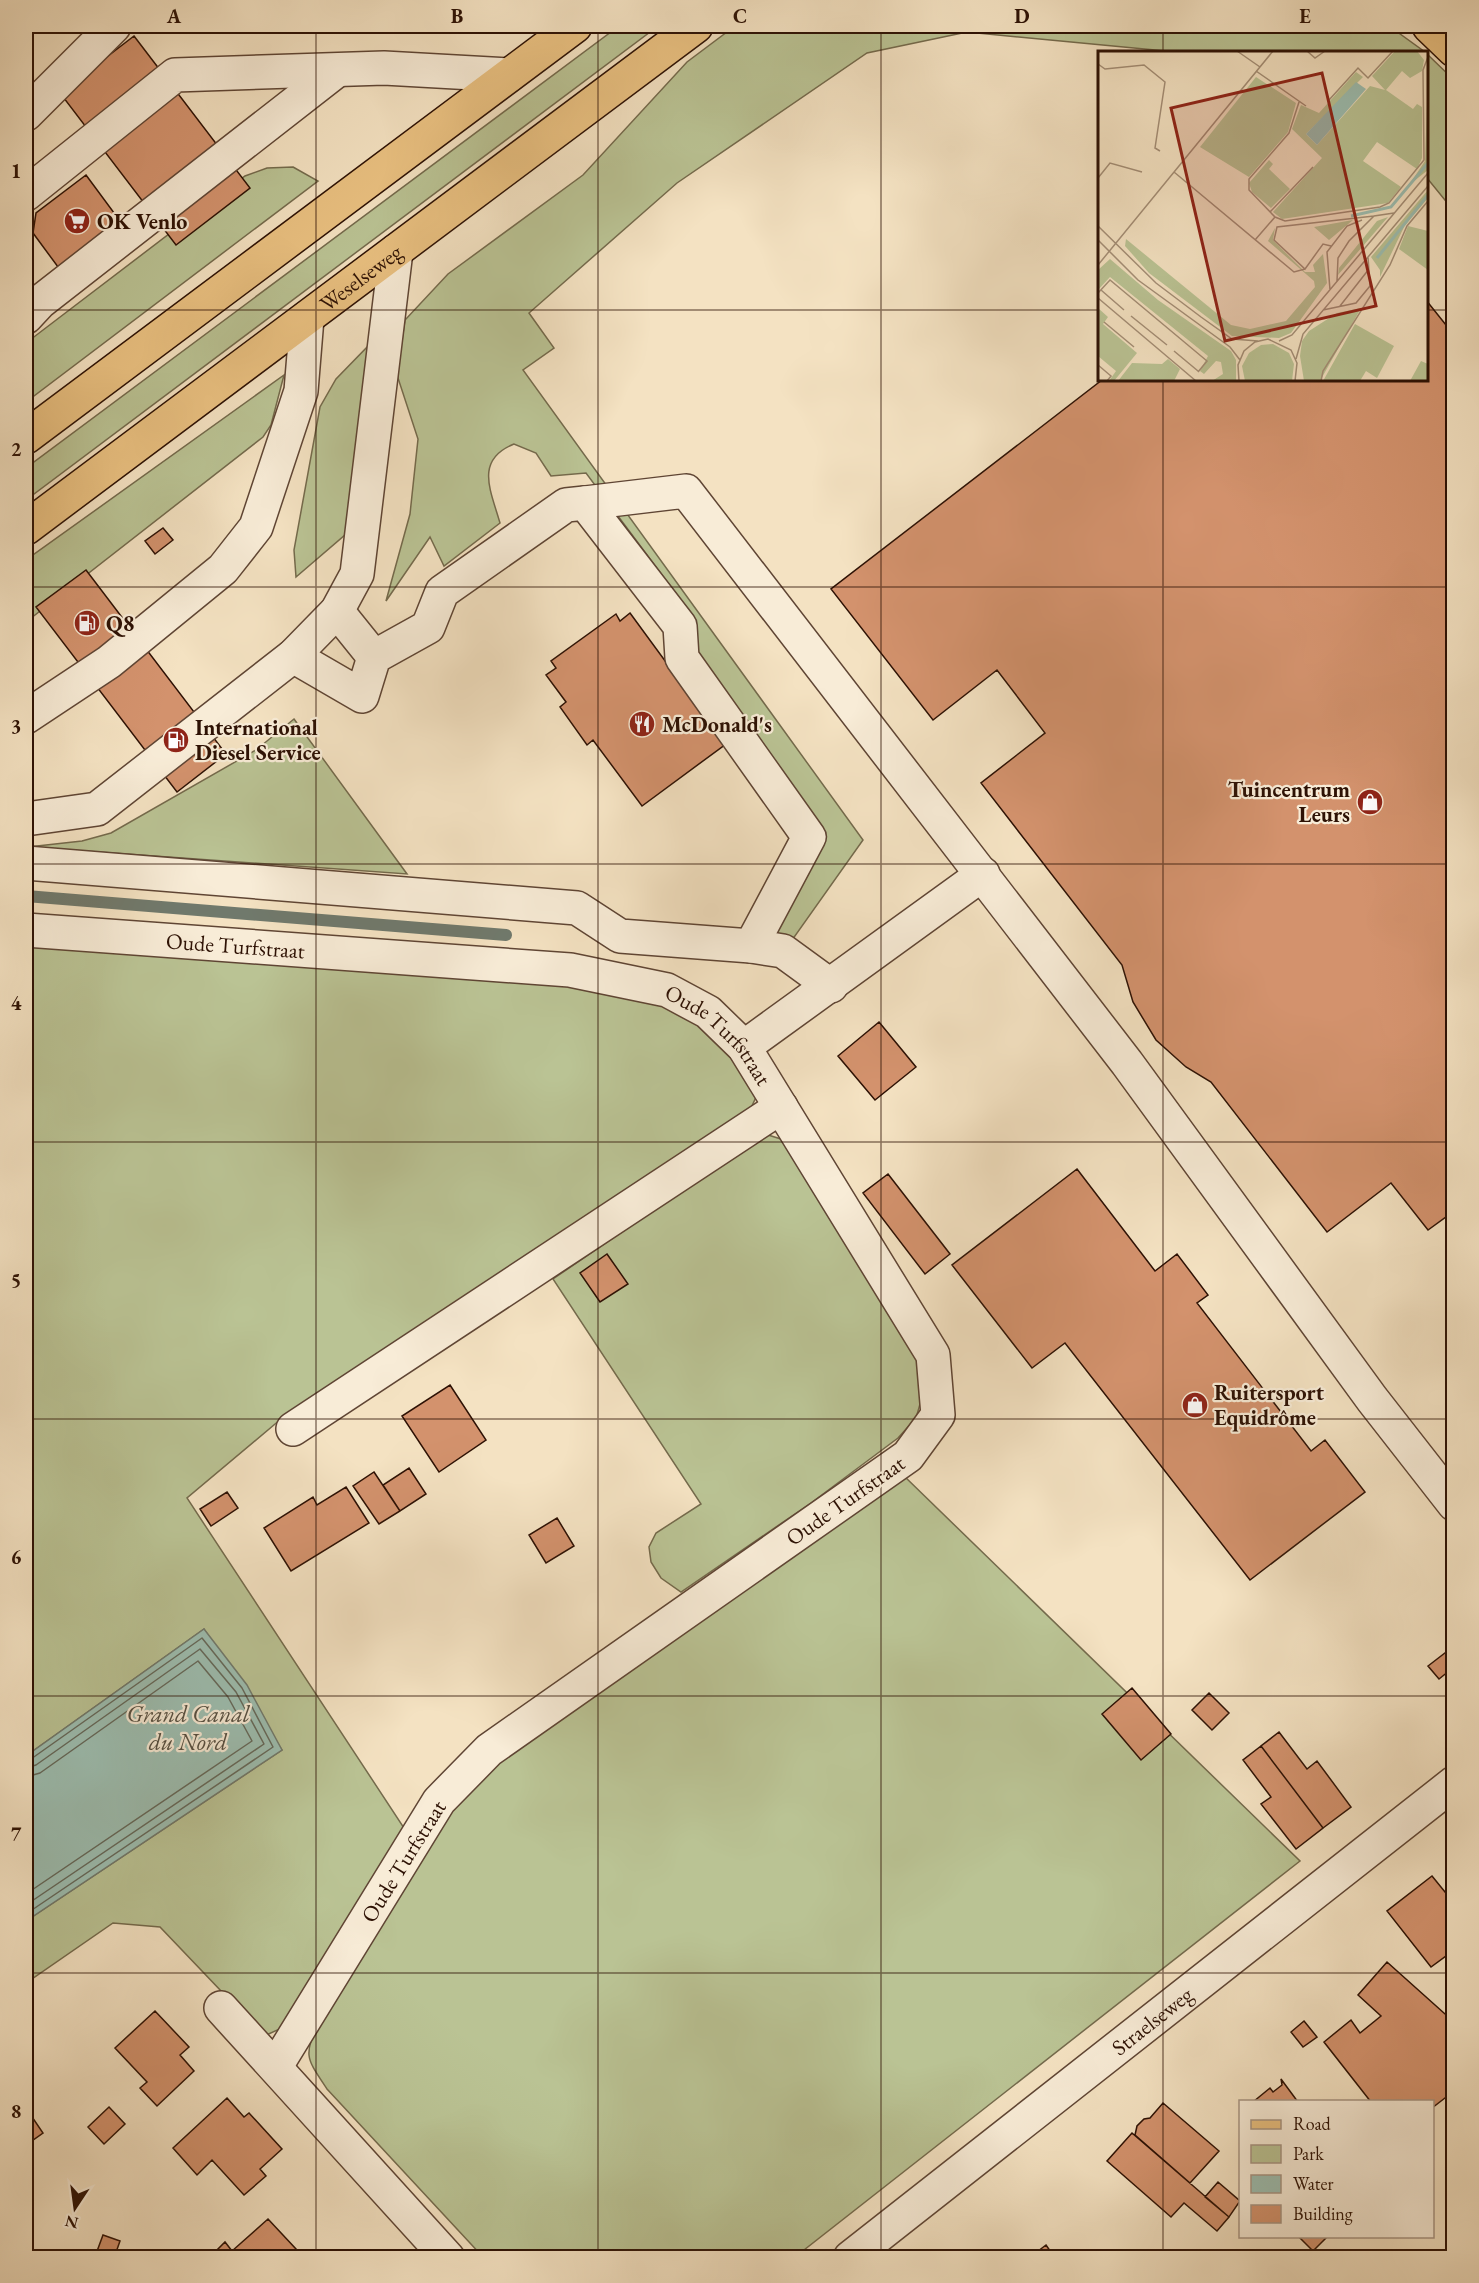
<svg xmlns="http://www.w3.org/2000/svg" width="1479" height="2283" font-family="'EB Garamond',serif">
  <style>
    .green { fill: #bac394; stroke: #746a4c; stroke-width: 1.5 }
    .water { fill: #9cbeb1; stroke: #70796c; stroke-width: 1.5 }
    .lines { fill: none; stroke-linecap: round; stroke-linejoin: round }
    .shore { stroke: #64685a; stroke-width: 1.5 }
    .stream { stroke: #70796c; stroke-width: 12 }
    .building { fill: #d3926d; stroke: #2d1104; stroke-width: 1.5 }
    .minor-casing { stroke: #5f4534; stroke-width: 36 }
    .major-casing { stroke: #2d1104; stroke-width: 36 }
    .minor { stroke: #f8ecd7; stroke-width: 33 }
    .major { stroke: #eac181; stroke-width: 33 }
    .grid { fill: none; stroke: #2d1104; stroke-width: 1.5; stroke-opacity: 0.55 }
    .labels { text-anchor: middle; stroke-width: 4.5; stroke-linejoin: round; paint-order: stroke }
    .poi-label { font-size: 22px; font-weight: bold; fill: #2d1104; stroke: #f8ecd7; text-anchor: start }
    .street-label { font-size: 22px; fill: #2d1104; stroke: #f8ecd7 }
    .water-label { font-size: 24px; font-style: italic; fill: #544e41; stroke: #f8ecd7 }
    .inset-river { fill: none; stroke: #9cbeb1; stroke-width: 3 }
    .inset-road { fill: none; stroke: #a48e76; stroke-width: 1.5 }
    .view { fill: #8f2418; fill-opacity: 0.15; stroke: #8f2418; stroke-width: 3 }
    .inset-edge { fill: none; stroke: #2d1104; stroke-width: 3 }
    .neatline { fill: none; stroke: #2d1104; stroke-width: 2 }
    .grid-label { font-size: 20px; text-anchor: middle; font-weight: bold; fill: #2d1104 }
  </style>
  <rect width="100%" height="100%" fill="#f4e2c2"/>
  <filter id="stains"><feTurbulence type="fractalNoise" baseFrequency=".00333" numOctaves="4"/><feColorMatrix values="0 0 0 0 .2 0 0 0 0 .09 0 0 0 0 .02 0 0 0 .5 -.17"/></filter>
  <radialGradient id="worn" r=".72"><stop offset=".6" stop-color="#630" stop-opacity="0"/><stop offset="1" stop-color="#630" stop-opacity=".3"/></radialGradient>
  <!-- green -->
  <path class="green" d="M619 26H658L26 500V468Z
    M735 26H1389L1425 52H1176L967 32 867 53 677 183 529 313 554 348 523 370 863 840 790 943 770 939 823 835 683 641 691 614 586 473 551 476 536 453 514 444C474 460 491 491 500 523L444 566 430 537 386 601 410 514 418 439 397 375 405 320 448 274 583 175 687 62Z
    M1427 54 1453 79V210L1427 178Z
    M293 167 318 181 26 402V343L245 176 267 168Z
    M373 341 346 534 296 577 294 550 320 407 336 379Z
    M284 375 271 425 263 437 26 622V560Z
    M294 719 407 874 28 847 82 841 111 833 256 750Z
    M26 943 588 986C633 996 683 1003 718 1036 733 1051 745 1076 757 1095L750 1110 281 1419 187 1498 404 1828 282 2028 264 2036 160 1927 113 1923 26 1983V1921L282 1750 204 1629 26 1756Z
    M765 1134 784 1140 910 1329 925 1387 916 1418 898 1438 811 1503 681 1592 661 1578 651 1562 649 1547 656 1533 701 1504 553 1279Z
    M903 1475 1300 1861 795 2257H483L327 2089C305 2056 304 2057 319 2020L448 1808 476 1777Z"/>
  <!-- water -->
  <path class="water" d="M204 1629 247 1685 282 1750 26 1921V1756Z"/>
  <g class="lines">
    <!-- shore -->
    <path class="shore" d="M26 1760 31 1759 202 1638 242 1688 273 1747 26 1914
      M26 1768 36 1765 200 1649 236 1692 264 1744 26 1905
      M26 1777 40 1773 198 1661 228 1697 252 1741 26 1894"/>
    <!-- stream -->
    <path class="stream" d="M26 896 506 935"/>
  </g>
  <!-- building -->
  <path class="building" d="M134 36 250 188 176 245 60 93Z
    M86 175 123 225 61 271 33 233 36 213Z
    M1426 300 1454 335V1211L1428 1230 1391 1183 1327 1232 1211 1082 1186 1067 1156 1040 1133 1002 1122 965 981 783 1045 733 997 670 933 720 831 589 1102 380H1426Z
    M163 528 173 540 155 554 145 541Z
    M86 570 226 754 177 792 36 607Z
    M630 613 726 744 642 806 593 740 587 745 560 707 566 702 546 675 556 668 551 661 616 614 620 621Z
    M879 1022 916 1067 875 1100 838 1056Z
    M1077 1169 1155 1271 1177 1254 1208 1295 1197 1303 1311 1451 1325 1440 1365 1492 1250 1580 1065 1343 1032 1368 952 1265Z
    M888 1174 950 1254 925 1274 863 1193Z
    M607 1254 628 1284 600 1302 580 1273Z
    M450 1385 486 1440 439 1472 402 1416Z
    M409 1468 426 1494 400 1511 383 1485Z
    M374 1472 400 1511 379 1524 353 1486Z
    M346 1487 369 1523 291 1571 264 1528 313 1497 317 1505Z
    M227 1492 238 1508 211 1526 200 1509Z
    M557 1518 574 1546 546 1563 529 1535Z
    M1454 1646V1667L1439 1679 1428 1666Z
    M1132 1688 1171 1734 1141 1760 1102 1714Z
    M1209 1693 1229 1713 1212 1730 1192 1710Z
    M1279 1732 1307 1769 1317 1761 1351 1807 1323 1828 1261 1746Z
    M1261 1746 1323 1828 1296 1849 1261 1804 1271 1797 1243 1760Z
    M1432 1876 1454 1903V1950L1431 1967 1387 1911Z
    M1387 1962 1454 2022V2091L1432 2108V2102H1371L1324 2042 1351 2020 1360 2033 1381 2016 1358 1995Z
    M155 2011 189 2047 180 2055 194 2071 157 2106 140 2088 147 2082 115 2048Z
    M1304 2021 1317 2037 1303 2047 1291 2032Z
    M1281 2079 1298 2102H1253L1270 2088 1273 2092 1282 2085Z
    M227 2098 244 2117 249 2113 282 2149 260 2169 266 2176 244 2195 212 2160 197 2175 173 2148Z
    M1163 2103 1219 2151 1190 2183 1135 2135 1137 2126 1144 2119 1150 2118Z
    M109 2107 125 2124 104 2144 88 2127Z
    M26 2108 43 2133 26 2145Z
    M1132 2133 1229 2217 1217 2231 1184 2203 1171 2217 1107 2161Z
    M1218 2182 1240 2201 1229 2217 1205 2197Z
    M268 2219 296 2249 286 2258H209L225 2242 232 2251Z
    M103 2235 120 2241 114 2258 96 2254Z
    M1298 2236H1328L1313 2251Z
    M1046 2245 1055 2258H1029Z
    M1234 2251 1242 2258H1229Z"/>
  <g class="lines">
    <defs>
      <g id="minor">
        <path d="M26 114 114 26"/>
        <path d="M26 194 175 75 384 68 509 75"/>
        <path d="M26 317 40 302 336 71"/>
        <path d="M585 503 686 491 1127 1063 1372 1399 1454 1504"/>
        <path d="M337 611 374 657"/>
        <path d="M26 717 109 662 223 569 256 527 301 391 307 318"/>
        <path d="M26 819 97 809 293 656 337 611 357 574 396 251"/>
        <path d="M26 863 577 908 620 936 751 946 809 837 682 658 680 626 585 503 566 505 442 592 428 627 374 657 362 696 293 656"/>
        <path id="s1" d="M26 930 570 970 667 990 708 1012 744 1047 933 1355 938 1415 908 1456 489 1750 439 1801 276 2066"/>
        <path d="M751 946 783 951 831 986"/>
        <path d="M744 1047 983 874"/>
        <path d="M293 1429 781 1107"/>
        <path d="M221 2008 448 2258"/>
        <path id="s2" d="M850 2258 1454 1783"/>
      </g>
      <g id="major">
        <path d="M1429 26 1454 50"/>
        <path d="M26 437 575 26"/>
        <path id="s3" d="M26 528 696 26"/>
      </g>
    </defs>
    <!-- minor casing -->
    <use href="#minor" class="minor-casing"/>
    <!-- major casing -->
    <use href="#major" class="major-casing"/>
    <!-- minor -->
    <use href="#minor" class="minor"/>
    <!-- major -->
    <use href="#major" class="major"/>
  </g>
  <!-- grid -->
  <path class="grid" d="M316 26V2258M598 26V2258M881 26V2258M1163 26V52M26 310H1100M1426 310H1454M1163 380V2258M26 587H1454M26 864H1454M26 1142H1454M26 1419H1454M26 1696H1454M26 1973H1454"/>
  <!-- icons -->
  <defs>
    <symbol id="supermarket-disc" viewBox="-11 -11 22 22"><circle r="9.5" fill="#8f2418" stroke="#f8ecd7"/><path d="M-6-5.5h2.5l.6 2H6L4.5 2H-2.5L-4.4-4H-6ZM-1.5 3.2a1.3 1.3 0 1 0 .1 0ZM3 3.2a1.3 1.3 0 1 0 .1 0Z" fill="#fff"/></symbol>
    <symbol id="fuel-disc" viewBox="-11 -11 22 22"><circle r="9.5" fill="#8f2418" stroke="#f8ecd7"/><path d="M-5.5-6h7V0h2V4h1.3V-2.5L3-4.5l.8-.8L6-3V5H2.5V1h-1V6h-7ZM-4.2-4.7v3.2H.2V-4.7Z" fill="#fff"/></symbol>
    <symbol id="restaurant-disc" viewBox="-11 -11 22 22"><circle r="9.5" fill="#8f2418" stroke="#f8ecd7"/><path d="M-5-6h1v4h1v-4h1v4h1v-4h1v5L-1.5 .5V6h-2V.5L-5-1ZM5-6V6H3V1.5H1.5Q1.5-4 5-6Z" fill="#fff"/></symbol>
    <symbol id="shop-disc" viewBox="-11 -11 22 22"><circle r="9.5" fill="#8f2418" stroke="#f8ecd7"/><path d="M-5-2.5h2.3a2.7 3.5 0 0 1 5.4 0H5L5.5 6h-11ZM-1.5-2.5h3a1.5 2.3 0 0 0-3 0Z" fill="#fff"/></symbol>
  </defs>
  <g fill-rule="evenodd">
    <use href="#supermarket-disc" x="62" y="206" width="30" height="30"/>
    <use href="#fuel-disc" x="72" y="608" width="30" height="30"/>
    <use href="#restaurant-disc" x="627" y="709" width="30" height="30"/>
    <use href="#fuel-disc" x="161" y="725" width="30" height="30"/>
    <use href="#shop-disc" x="1355" y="787" width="30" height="30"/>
    <use href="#shop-disc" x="1180" y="1390" width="30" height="30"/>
  </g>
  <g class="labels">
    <!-- poi labels -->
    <g class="poi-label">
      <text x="97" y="229">OK Venlo</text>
      <text x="106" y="631">Q8</text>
      <text x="662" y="732">McDonald's</text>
      <text x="195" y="735">International<tspan x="195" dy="25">Diesel Service</tspan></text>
      <text x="1350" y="797" text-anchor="end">Tuincentrum<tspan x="1350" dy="25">Leurs</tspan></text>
      <text x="1214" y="1400">Ruitersport<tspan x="1214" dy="25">Equidrôme</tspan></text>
    </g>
    <!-- street labels -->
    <g class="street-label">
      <text dy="8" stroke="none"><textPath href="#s3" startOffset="418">Weselseweg</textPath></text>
      <text dy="8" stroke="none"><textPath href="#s1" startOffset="210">Oude Turfstraat</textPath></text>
      <text dy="8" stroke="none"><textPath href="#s1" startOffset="714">Oude Turfstraat</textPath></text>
      <text transform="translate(845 1500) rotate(-35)" y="8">Oude Turfstraat</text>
      <text transform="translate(403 1861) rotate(-58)" y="8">Oude Turfstraat</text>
      <text dy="8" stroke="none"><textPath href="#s2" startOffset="384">Straelseweg</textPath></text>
    </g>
    <!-- water labels -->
    <g class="water-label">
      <text x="188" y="1722">Grand Canal<tspan x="188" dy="28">du Nord</tspan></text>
    </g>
  </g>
  <!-- overview -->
  <g transform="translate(1098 51)">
    <rect width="330" height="330" fill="#f4e2c2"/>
    <path d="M297 0H319L326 9 324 20 312 27 304 20 288 39 315 58 319 53 324 56V107L319 118 279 91 265 110 303 136 290 152 184 168 175 161 224 107 194 78 203 54 221 62 258 21 265 26 208 83 219 94 272 35 287 39 274 25ZM330 21V119L311 134 327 110ZM158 26 198 52 190 81 151 126 102 96ZM171 109 175 113 171 118 192 138 173 157 154 141 151 132ZM330 139V147L307 174 282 226V219L273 206ZM290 166 240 224 241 217 279 170ZM255 169 231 189 216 176ZM310 175 330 180V219L301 198ZM177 177 175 189 207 221H217L215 214 225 203 229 232 193 282 181 287 134 285 51 222 27 195 28 188 133 274 152 278 188 270 217 236 216 230 170 190ZM12 208 60 249 133 300 138 309V330H114L125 323 123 311 118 310 106 323 102 320 110 305 12 226 0 239V219ZM0 257 10 266 5 273 39 302 16 330H11L18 320 0 305ZM263 257 222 330H206L202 305 204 290 211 280 239 262ZM257 273 296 295 279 327 268 320 262 330H225ZM175 293 191 302 196 313 194 330H147L144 315 151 302 163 294ZM70 308 82 318 76 330H20L34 312 64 313ZM323 310 330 313V330H312Z" fill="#bac394"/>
    <path d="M258 31 268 38 219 94 208 83Z" fill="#9cbeb1"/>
    <path class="inset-river" d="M253 165 293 156 330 112M279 207 330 144"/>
    <path class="inset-road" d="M139 0 162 16M209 0 217 7 227 0M0 13 7 18 46 14 67 31 57 97 62 100M158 20 208 55M231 49 260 17 270 27 295 0M201 51 191 82 151 128V139L177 166 187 170 282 156 291 152 326 109 325 19 330 6M76 121 196 221 207 218M0 127 12 112 44 121M172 161 215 116M0 175 58 232 103 266 134 288 160 290M0 189 40 229 132 296 142 309M157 189 177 166M233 195 225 193 207 218 176 189 179 176 276 165M0 214 175 0M239 230 240 207 251 190 276 165 296 162M3 239 26 259M232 239 229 201 249 175 264 169M0 242 12 229 109 310 100 321M0 247 98 330M242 255 271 218M225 259 258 252 272 235 270 206M33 265 69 294M6 271 36 296M181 290 194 284 330 122M76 300 100 320M198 308 205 283 330 135M0 314 13 325 9 330M141 330 140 314 146 300 157 291 170 288 193 299 199 312 197 330M223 330 225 320 292 214 309 175 330 150"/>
    <path class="view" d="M224 22 278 255 127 290 73 57Z"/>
    <rect width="330" height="330" class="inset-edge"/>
  </g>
  <!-- margin -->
  <rect width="1479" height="2283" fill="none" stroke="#f4e2c2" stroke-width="66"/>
  <!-- legend -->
  <rect x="1239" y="2100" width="195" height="138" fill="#f8ecd7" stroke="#a79483" stroke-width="1.5"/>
  <rect x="1251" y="2120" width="30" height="9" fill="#eac181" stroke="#a79483" stroke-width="1.5"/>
  <text x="1293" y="2130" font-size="18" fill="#2d1104">Road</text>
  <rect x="1251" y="2145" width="30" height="18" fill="#bac394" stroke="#a79483" stroke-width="1.5"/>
  <text x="1293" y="2160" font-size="18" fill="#2d1104">Park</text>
  <rect x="1251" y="2175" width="30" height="18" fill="#9cbeb1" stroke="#a79483" stroke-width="1.5"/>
  <text x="1293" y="2190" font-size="18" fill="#2d1104">Water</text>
  <rect x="1251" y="2205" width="30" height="18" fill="#d3926d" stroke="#a79483" stroke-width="1.5"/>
  <text x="1293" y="2220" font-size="18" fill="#2d1104">Building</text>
  <!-- north arrow -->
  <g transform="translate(75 2208) rotate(193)" stroke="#f8ecd7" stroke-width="4.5" paint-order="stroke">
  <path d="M0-4.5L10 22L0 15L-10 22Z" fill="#2d1104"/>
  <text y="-9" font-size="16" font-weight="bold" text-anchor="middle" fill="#2d1104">N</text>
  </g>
  <rect x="33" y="33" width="1413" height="2217" class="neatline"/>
  <g class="grid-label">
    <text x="174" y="23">A</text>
    <text x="457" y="23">B</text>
    <text x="740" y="23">C</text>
    <text x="1022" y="23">D</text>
    <text x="1305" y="23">E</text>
    <text x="16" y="178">1</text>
    <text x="16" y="456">2</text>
    <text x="16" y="733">3</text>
    <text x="16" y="1010">4</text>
    <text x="16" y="1287">5</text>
    <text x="16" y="1564">6</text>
    <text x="16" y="1841">7</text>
    <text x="16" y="2118">8</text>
  </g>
  <rect width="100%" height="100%" filter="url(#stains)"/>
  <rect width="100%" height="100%" fill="url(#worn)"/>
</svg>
